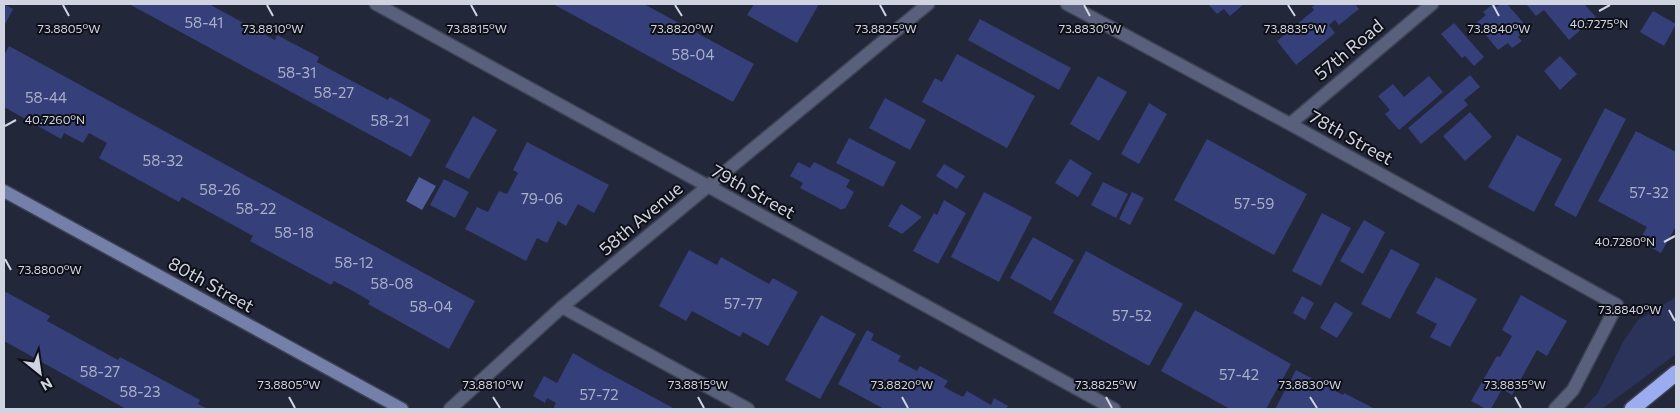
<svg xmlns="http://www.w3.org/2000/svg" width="1680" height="413" font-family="Commissioner,sans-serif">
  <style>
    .green { fill: #2b335b }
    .water { fill: #4f5c99 }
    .building { fill: #353f7a }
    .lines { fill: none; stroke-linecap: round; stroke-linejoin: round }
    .lane-casing { stroke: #3e4354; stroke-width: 15 }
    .street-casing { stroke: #3e4354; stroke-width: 15 }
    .secondary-casing { stroke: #3e4354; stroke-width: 15 }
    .highway-casing { stroke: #3e4354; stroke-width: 18 }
    .lane { stroke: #59607b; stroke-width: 12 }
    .street { stroke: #59607b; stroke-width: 12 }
    .secondary { stroke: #747faa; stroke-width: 12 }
    .highway { stroke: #9cacf0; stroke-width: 15 }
    .ticks { fill: none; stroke: #d0d4e0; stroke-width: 2 }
    .labels { text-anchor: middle; stroke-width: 4; stroke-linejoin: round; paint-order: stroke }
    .number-label { font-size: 15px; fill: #a9afc6 }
    .street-label { font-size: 18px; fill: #d0d4e0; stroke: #0e1018 }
    .ticks-label { font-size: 12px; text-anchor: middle; fill: #d0d4e0; stroke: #0e1018; stroke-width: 4; stroke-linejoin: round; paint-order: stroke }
  </style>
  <rect width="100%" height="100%" fill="#222739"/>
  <!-- green -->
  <path class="green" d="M1676 295V354L1602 409H1583L1598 393 1623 342 1638 320 1673 299Z"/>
  <!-- water -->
  <path class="water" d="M419 177 436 186 422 210 406 201Z"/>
  <!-- building -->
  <path class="building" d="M4 4 13 9 4 26Z
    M129 4H209L275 40 277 35 319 57 317 62 335 72 388 100 390 97 431 120 411 157Z
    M553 4H644L754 64 733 102Z
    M754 4H819L797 43 747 15Z
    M1208 4H1244L1230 16 1224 9 1217 14Z
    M1316 4H1355L1359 9 1339 25 1335 20 1329 25 1335 33 1296 65 1277 41 1314 10 1312 7Z
    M1493 4 1497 7 1501 4H1507L1528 28 1518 37 1522 41 1512 48 1508 43 1498 50 1476 23 1486 15 1483 12Z
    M1526 4H1584L1596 17 1569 40 1544 10 1536 16Z
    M1653 11 1676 24 1664 46 1640 32Z
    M980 19 1071 68 1059 90 968 40Z
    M1454 23 1484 57 1474 66 1465 56 1462 58 1441 34Z
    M9 46 475 301 449 349 368 304 370 301 351 290 334 281 331 285 250 241 253 236 182 197 179 202 99 158 107 143 89 133 83 143 64 133 61 139 4 107V55Z
    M957 54 1035 96 1007 148 922 102 935 78 942 82Z
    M1560 56 1577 74 1560 90 1544 71Z
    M1470 75 1480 87 1464 100 1468 105 1421 144 1408 128Z
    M1098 76 1127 92 1099 141 1070 124Z
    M1429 76 1443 92 1399 130 1385 114 1390 110 1378 96 1393 84 1404 97Z
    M885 98 926 120 910 150 869 128Z
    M1149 103 1167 114 1139 164 1121 154Z
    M1605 108 1626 119 1576 217 1554 205Z
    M1470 112 1492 137 1465 161 1443 136Z
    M473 116 497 130 469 179 445 167Z
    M1636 131 1676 152V226L1661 253 1639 241 1647 227 1598 201Z
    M1517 135 1562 159 1534 212 1488 187Z
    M849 138 896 162 883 187 836 163Z
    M1207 139 1307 194 1274 255 1174 200Z
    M527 142 609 185 594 213 578 204 566 226 558 221 547 243 537 238 526 261 465 229 477 207 488 212 499 191 507 194 518 173 513 170Z
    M1070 159 1092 173 1078 197 1055 183Z
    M798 162 810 168 814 162 850 180 846 187 854 192 845 209 843 208 842 210 800 188 803 183 790 176Z
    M944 164 965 176 957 189 936 176Z
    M444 179 469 192 455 218 430 205Z
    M1103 182 1128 194 1116 218 1091 205Z
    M984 192 1032 217 999 282 951 257Z
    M1132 192 1144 198 1130 225 1119 219Z
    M944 200 966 213 938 264 913 251 934 213 937 215Z
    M901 204 922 217 902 234 888 226Z
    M1322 213 1351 228 1321 286 1292 271Z
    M1364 220 1385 232 1363 274 1340 261Z
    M1033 237 1074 260 1051 301 1010 278Z
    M1391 249 1420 264 1390 319 1361 304Z
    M689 250 717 265 721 257 769 284 773 278 798 292 768 346 743 332 740 337 692 311 686 321 659 306Z
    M1086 251 1183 304 1149 366 1053 313Z
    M1436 277 1477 299 1450 347 1430 337 1437 324 1416 313Z
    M4 291 50 316 47 321 118 360 120 357 200 400 198 404 208 409H126L4 341Z
    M1521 295 1567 321 1547 356 1537 350 1512 395 1502 389 1491 409H1486L1471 401 1497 356 1500 357 1512 336 1502 330Z
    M1302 296 1314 303 1305 320 1293 313Z
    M1335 302 1353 313 1337 338 1320 328Z
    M1195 310 1291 364 1266 409H1230L1161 371Z
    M821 315 856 334 820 399 785 380Z
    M867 330 874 334 871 340 901 356 898 361 917 371 920 366 948 381 944 387 955 393 963 397 967 391 991 405 994 398 1008 406 1006 409H884L838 384Z
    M573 353 597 367 675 409H553L556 403 547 398 545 403 533 396 544 376 557 383Z
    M1296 370 1343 395 1344 393 1375 409H1275Z"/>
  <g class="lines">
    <defs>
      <path id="lane" d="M562 307 748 409"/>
      <path id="street" d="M376 4 1114 409
        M1067 4 1290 124 1617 305 1573 390 1555 409
        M1290 124 1432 4
        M450 409 562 307 928 4"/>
      <path id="secondary" d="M4 191 402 409"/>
      <path id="highway" d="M1632 409 1676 373"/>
    </defs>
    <!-- lane casing -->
    <use href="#lane" class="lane-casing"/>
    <!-- street casing -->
    <use href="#street" class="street-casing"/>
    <!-- secondary casing -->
    <use href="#secondary" class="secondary-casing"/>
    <!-- highway casing -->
    <use href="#highway" class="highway-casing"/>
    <!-- lane -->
    <use href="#lane" class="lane"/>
    <!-- street -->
    <use href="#street" class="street"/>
    <!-- secondary -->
    <use href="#secondary" class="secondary"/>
    <!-- highway -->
    <use href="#highway" class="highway"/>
  </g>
  <!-- ticks -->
  <path class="ticks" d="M63 5 69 16M267 5 273 16M471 5 477 16M675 5 682 16M880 5 886 16M1084 5 1090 16M1288 5 1295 16M1493 5 1499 16M1599 11 1610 5M5 126 16 120M1664 242 1675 236M5 259 11 270M1669 310 1675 321M289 397 295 408M493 397 500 408M698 397 704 408M902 397 908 408M1106 397 1112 408M1310 397 1317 408M1515 397 1521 408"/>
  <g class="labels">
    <!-- number labels -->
    <g class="number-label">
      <text x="204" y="28">58-41</text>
      <text x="693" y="60">58-04</text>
      <text x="297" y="78">58-31</text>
      <text x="334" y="98">58-27</text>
      <text x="46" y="103">58-44</text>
      <text x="390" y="126">58-21</text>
      <text x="163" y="166">58-32</text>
      <text x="220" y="195">58-26</text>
      <text x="1649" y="198">57-32</text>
      <text x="542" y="204">79-06</text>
      <text x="1254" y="209">57-59</text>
      <text x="256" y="214">58-22</text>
      <text x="294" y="238">58-18</text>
      <text x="354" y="268">58-12</text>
      <text x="392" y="289">58-08</text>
      <text x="743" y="309">57-77</text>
      <text x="431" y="312">58-04</text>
      <text x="1132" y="321">57-52</text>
      <text x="100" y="377">58-27</text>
      <text x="1239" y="380">57-42</text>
      <text x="140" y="397">58-23</text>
      <text x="599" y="400">57-72</text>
    </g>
    <!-- street labels -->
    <g class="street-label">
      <text transform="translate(1349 50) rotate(-40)" y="6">57th Road</text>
      <text transform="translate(1351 138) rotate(29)" y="6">78th Street</text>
      <text transform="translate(753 192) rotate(29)" y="6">79th Street</text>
      <text transform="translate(641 219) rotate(-40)" y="6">58th Avenue</text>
      <text transform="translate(211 285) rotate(29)" y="6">80th Street</text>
    </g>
  </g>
  <g class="ticks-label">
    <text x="1599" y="28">40.7275°N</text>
    <text x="1499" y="33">73.8840°W</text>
    <text x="69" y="33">73.8805°W</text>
    <text x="273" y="33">73.8810°W</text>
    <text x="477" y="33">73.8815°W</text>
    <text x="682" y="33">73.8820°W</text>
    <text x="886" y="33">73.8825°W</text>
    <text x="1090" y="33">73.8830°W</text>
    <text x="1295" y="33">73.8835°W</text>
    <text x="55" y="124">40.7260°N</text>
    <text x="1625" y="246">40.7280°N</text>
    <text x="50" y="274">73.8800°W</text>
    <text x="1630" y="314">73.8840°W</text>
    <text x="289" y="389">73.8805°W</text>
    <text x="493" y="389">73.8810°W</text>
    <text x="698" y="389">73.8815°W</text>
    <text x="902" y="389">73.8820°W</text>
    <text x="1106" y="389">73.8825°W</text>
    <text x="1310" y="389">73.8830°W</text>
    <text x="1515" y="389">73.8835°W</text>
  </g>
  <!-- border -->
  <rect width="1680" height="413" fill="none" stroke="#d0d4e0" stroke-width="10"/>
  <!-- north arrow -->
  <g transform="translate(40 373) rotate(150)" stroke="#0e1018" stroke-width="4" paint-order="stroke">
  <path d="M0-4L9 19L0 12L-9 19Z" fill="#d0d4e0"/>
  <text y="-8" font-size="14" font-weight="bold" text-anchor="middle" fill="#d0d4e0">N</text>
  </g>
</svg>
